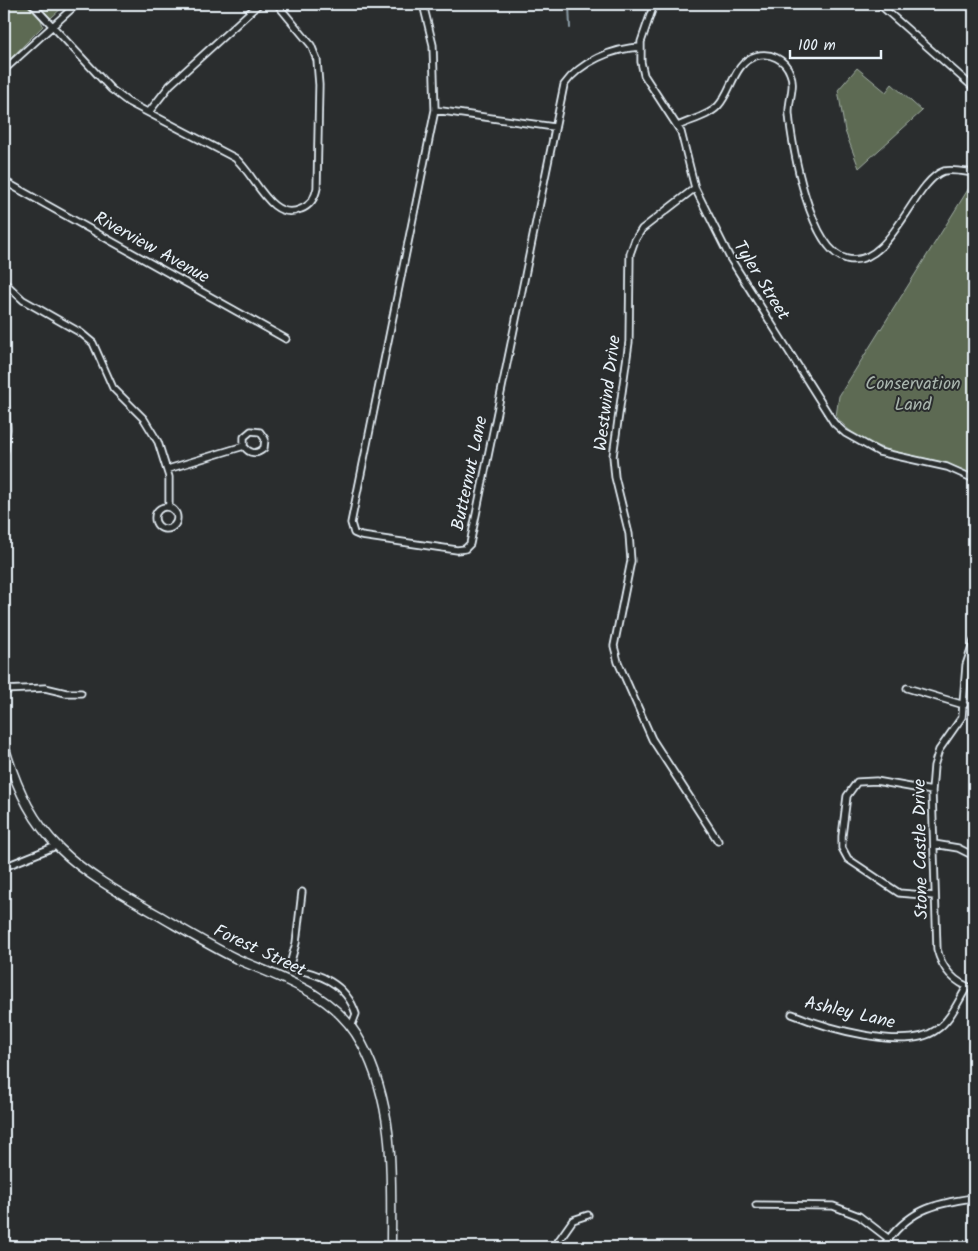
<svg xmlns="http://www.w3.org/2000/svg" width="978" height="1251" font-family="Kalam,sans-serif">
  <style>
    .green { fill: #5d6b53; stroke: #a2aea6 }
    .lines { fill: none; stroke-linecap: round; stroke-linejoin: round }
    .stream { stroke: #8a9ba5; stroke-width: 2 }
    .minor-casing { stroke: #e8f1f8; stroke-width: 9 }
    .tertiary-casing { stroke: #e8f1f8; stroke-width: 11 }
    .minor { stroke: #2a2d2e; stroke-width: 5.5 }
    .tertiary { stroke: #2a2d2e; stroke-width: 8 }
    .labels { text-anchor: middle; stroke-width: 4; stroke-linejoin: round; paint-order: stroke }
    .street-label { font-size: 18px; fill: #e8f1f8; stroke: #2a2d2e }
    .park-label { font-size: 18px; fill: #a9b5ae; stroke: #2a2d2e }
  </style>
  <rect width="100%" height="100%" fill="#2a2d2e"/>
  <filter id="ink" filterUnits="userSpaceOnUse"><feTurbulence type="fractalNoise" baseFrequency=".02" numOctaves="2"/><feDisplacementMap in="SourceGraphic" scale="10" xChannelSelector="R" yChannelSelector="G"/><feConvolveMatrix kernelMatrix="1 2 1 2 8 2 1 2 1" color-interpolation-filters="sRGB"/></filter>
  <g filter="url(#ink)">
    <!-- green -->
    <path class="green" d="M4 4H26L41 20 43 26 4 65Z
      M37 4H66L51 18Z
      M857 68 886 92 892 84 922 111 859 168 845 131 838 90Z
      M974 180V475C963 470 953 465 941 462 903 452 862 451 836 416L839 396Z"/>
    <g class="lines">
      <!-- stream -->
      <path class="stream" d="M569 4 570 28"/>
      <defs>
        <path id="minor" d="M32 4 111 89 128 102 235 158C256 175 270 223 301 209 311 205 315 198 317 188L319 85 317 60 311 45 277 4
          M423 4 433 45 435 110 351 523 354 533 361 536 457 550 465 549 470 544 564 85C580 62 613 48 641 47
          M654 4 641 42V62L644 75 681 132 695 188 730 258 834 423 845 433 879 452 947 467 974 479
          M829 4H831
          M879 4 974 88
          M4 70 77 4
          M435 110 554 127
          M149 112 170 85 259 4
          M678 126C690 120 709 116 718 106 732 91 734 62 756 56 770 52 785 59 790 73 796 86 788 100 789 114 792 147 810 251 847 259 891 269 913 181 944 171 953 169 965 172 974 173
          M4 181 286 339
          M695 188 642 229 635 240 630 254 629 342 613 456 615 477 629 534 631 561 614 646 618 662 652 739 718 841
          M4 282 23 300 81 333 93 343 113 388 144 419 158 442 169 477V507
          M168 469 244 446C249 454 257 455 264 448L265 439 260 432 251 431 244 437V446
          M155 518a11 11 0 1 1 22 0a11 11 0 1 1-22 0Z
          M974 641 966 665 962 717 939 750 934 766 932 791 937 949C942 969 955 983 974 989
          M907 688 964 705
          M4 690 45 688 66 693H81
          M932 791 876 781 857 782 847 796 842 836V848L848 859 899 893 935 896
          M934 844 958 848 974 856
          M4 867 56 846
          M302 892 296 943 289 968C319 973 346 983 356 1014L351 1027
          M792 1014C824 1027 906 1052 936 1030 951 1020 958 1001 967 987
          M756 1205 833 1206 859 1216 889 1239
          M248 1247H257
          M554 1247 573 1220 588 1215
          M883 1247C907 1211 933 1203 974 1198"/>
        <path id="tertiary" d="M4 396 6 429 4 450
          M4 745C31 842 75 868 158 915 184 930 210 946 237 959 285 980 336 994 362 1044 396 1108 391 1177 391 1247"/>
      </defs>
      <!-- minor casing -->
      <use href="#minor" class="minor-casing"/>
      <!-- tertiary casing -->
      <use href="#tertiary" class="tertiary-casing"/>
      <!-- minor -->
      <use href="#minor" class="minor"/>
      <!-- tertiary -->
      <use href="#tertiary" class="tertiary"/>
    </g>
  </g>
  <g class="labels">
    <!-- street labels -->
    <g class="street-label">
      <text transform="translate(152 247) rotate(29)" y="6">Riverview Avenue</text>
      <text transform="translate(762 280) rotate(58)" y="6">Tyler Street</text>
      <text transform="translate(607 393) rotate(-83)" y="6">Westwind Drive</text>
      <text transform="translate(469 473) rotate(-78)" y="6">Butternut Lane</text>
      <text transform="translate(920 849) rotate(-91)" y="6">Stone Castle Drive</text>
      <text transform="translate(260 950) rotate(25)" y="6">Forest Street</text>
      <text transform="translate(850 1012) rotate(13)" y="6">Ashley Lane</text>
    </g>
    <!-- park labels -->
    <g class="park-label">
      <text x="913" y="389">Conservation<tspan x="913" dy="21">Land</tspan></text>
    </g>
  </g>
  <!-- margin -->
  <rect width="978" height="1251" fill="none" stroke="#2a2d2e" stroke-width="20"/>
  <rect x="10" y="10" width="958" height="1231" fill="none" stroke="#e8f1f8" stroke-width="2" filter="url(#ink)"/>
  <!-- scale -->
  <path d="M790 50v8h91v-8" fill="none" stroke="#e8f1f8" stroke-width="2.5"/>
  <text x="798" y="50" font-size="15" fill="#e8f1f8" stroke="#2a2d2e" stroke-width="4" paint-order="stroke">100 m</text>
</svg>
